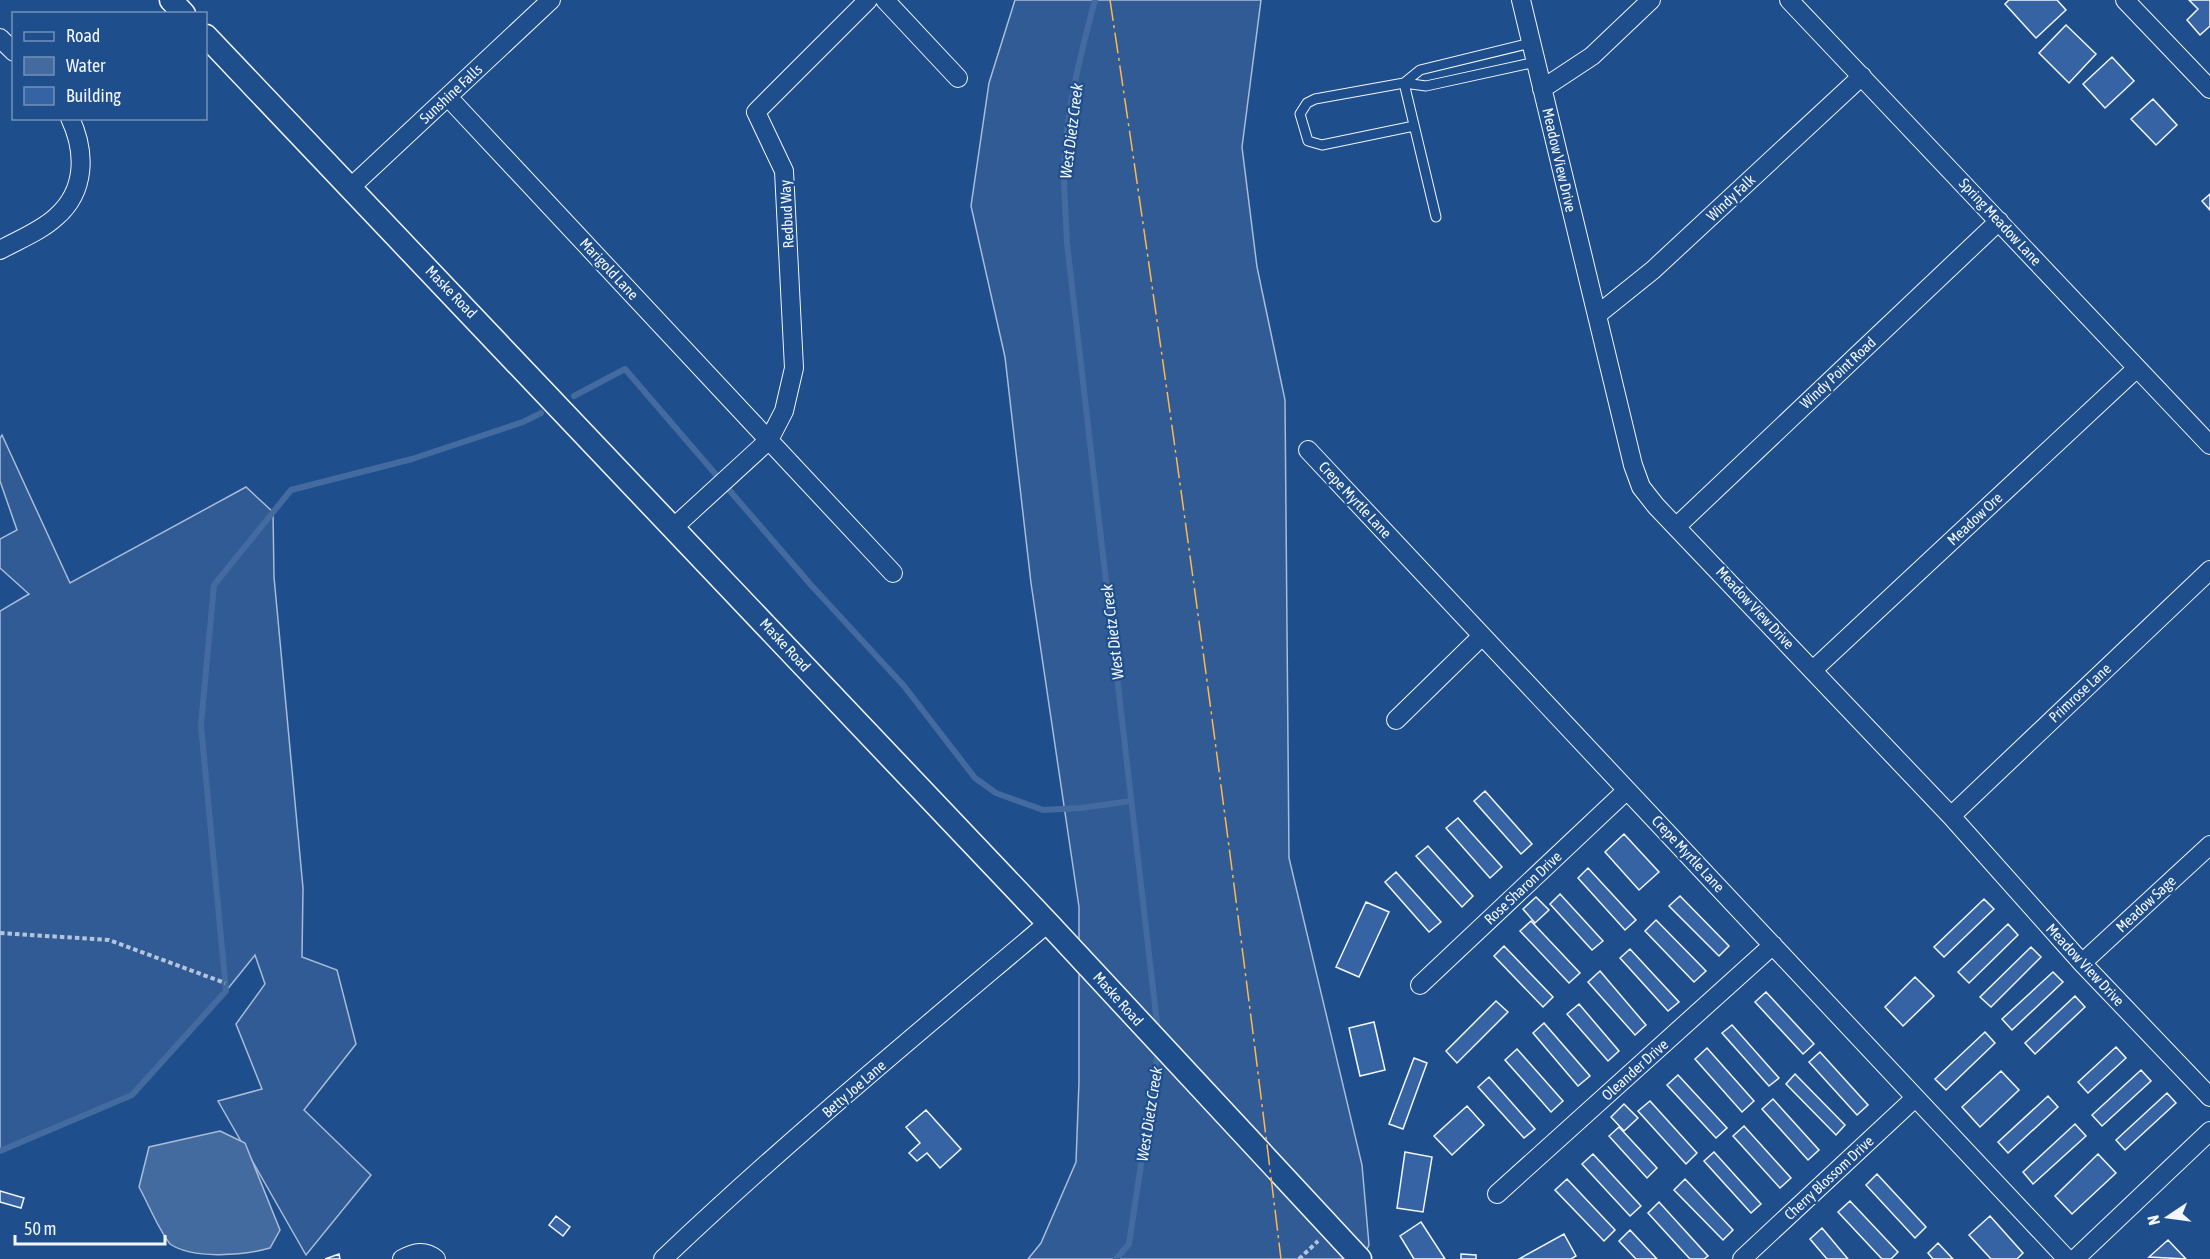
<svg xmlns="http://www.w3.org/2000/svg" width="2210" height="1259" font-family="'Asap Condensed',sans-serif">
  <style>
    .built { fill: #305b95; stroke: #a8bbd7; stroke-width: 1.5 }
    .water { fill: #446ba0; stroke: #a8bbd7; stroke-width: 1.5 }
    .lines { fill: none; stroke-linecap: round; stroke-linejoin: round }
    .stream { stroke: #446ba0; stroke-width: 6 }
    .building { fill: #3563a3; stroke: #f2f6ff; stroke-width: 1.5 }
    .service-casing { stroke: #f2f6ff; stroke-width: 11 }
    .minor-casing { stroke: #f2f6ff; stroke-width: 20 }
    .tertiary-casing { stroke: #f2f6ff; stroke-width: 25 }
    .path { stroke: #b3c4dc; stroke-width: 4; stroke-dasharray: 4.5 3; stroke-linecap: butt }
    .service { stroke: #1f4e8c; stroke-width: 9 }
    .minor { stroke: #1f4e8c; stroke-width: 18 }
    .tertiary { stroke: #1f4e8c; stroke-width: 22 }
    .power { stroke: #ffb74d; stroke-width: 1.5; stroke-dasharray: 21 4.5 3 4.5; stroke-linecap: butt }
    .labels { text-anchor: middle; stroke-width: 4.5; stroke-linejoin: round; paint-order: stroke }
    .street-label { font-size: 15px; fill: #f2f6ff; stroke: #1f4e8c }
    .water-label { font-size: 16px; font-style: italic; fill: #f2f6ff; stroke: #1f4e8c }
  </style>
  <rect width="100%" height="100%" fill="#1f4e8c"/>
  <!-- built -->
  <path class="built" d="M1015 0H1261L1242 147 1257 267 1285 400 1289 858 1362 1165 1369 1245 1362 1259H1028L1041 1243 1076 1162 1079 1082V907L1031 583 1005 357 971 206 989 83Z
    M2 435 70 583 246 487 273 512 274 577 303 888 302 957 337 970 356 1044 304 1110 371 1175 306 1255 218 1101 262 1089 236 1024 265 984 255 955 226 991 132 1095 0 1151V611L29 594 0 568V539L17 530 0 481V438Z"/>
  <!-- water -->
  <path class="water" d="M220 1131 245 1143 280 1230 270 1248C242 1256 192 1259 170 1244 157 1227 149 1205 139 1187L149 1147Z"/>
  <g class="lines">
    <!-- stream -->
    <path class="stream" d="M1095 0C1080 56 1065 115 1064 173 1064 196 1066 219 1067 243L1158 1032
      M574 396 625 369 811 585 904 686 975 778 996 793 1043 810 1081 808 1131 801
      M0 1151 132 1095 226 991 201 725 214 585 291 490 412 459 523 422 541 413
      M1116 1259 1129 1244 1158 1051"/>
  </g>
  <!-- building -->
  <path class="building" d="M2009 0H2057L2066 10 2036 38 2005 4Z
    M2189 0H2210V26L2200 35 2187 20 2198 9Z
    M2066 25 2096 54 2069 83 2039 53Z
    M2112 57 2134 81 2105 108 2083 84Z
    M2153 99 2177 125 2156 145 2131 119Z
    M2210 194V210L2202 201Z
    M1485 791 1532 844 1521 854 1474 801Z
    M1458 818 1502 867 1490 878 1446 828Z
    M1624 834 1659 872 1639 890 1605 852Z
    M1428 846 1473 896 1462 907 1416 856Z
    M1588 868 1636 920 1625 930 1578 878Z
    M1396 872 1441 922 1429 932 1385 882Z
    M1560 894 1603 941 1592 950 1550 904Z
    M1680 896 1729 946 1719 956 1669 906Z
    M1536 897 1549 910 1535 923 1523 909Z
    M1984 899 1994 909 1944 957 1934 947Z
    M1366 902 1389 912 1359 977 1336 967Z
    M1656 920 1706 971 1694 982 1645 931Z
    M1531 921 1580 973 1569 983 1520 931Z
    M2008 924 2018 935 1969 983 1958 972Z
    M1504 946 1553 997 1543 1007 1494 956Z
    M2031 947 2041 957 1991 1007 1980 997Z
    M1630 949 1679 1002 1668 1011 1620 958Z
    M1600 971 1646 1025 1635 1035 1588 982Z
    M2053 972 2063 982 2012 1030 2002 1019Z
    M1915 977 1934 996 1903 1026 1885 1007Z
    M1766 992 1814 1044 1803 1054 1755 1002Z
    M2075 996 2085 1007 2035 1054 2025 1043Z
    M1496 1001 1508 1012 1457 1063 1446 1051Z
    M1579 1004 1619 1051 1608 1061 1567 1014Z
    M1374 1022 1385 1070 1360 1076 1349 1028Z
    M1544 1023 1590 1076 1578 1086 1533 1033Z
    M1732 1025 1779 1078 1769 1086 1722 1033Z
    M1985 1032 1995 1043 1946 1090 1935 1079Z
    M2116 1047 2126 1058 2088 1093 2078 1082Z
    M1707 1048 1754 1101 1742 1112 1695 1059Z
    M1517 1049 1563 1101 1551 1112 1505 1060Z
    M1820 1052 1868 1105 1857 1115 1809 1062Z
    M1414 1058 1427 1063 1403 1129 1389 1124Z
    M2141 1070 2151 1081 2102 1126 2092 1115Z
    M2001 1071 2019 1090 1980 1127 1962 1107Z
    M1795 1074 1845 1125 1836 1135 1786 1084Z
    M1678 1075 1727 1128 1716 1138 1667 1085Z
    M1489 1077 1535 1129 1524 1138 1478 1087Z
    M2167 1093 2176 1103 2125 1150 2116 1140Z
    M2048 1096 2058 1107 2008 1153 1998 1142Z
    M1773 1099 1819 1150 1808 1160 1762 1109Z
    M1650 1101 1697 1153 1686 1164 1638 1111Z
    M1624 1104 1638 1118 1624 1131 1611 1117Z
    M1467 1106 1484 1125 1452 1155 1434 1136Z
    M926 1110 961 1149 940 1168 927 1153 917 1161 909 1153 920 1143 906 1127Z
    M2075 1124 2086 1136 2033 1184 2023 1172Z
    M1744 1126 1791 1178 1780 1188 1733 1136Z
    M1619 1127 1657 1168 1647 1178 1609 1136Z
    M1405 1152 1432 1157 1423 1212 1397 1208Z
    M1714 1152 1761 1204 1751 1213 1704 1161Z
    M1593 1154 1641 1206 1630 1216 1582 1164Z
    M2098 1154 2116 1173 2072 1214 2055 1196Z
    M1877 1174 1926 1227 1915 1238 1866 1185Z
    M1567 1179 1615 1230 1604 1241 1555 1190Z
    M1685 1179 1733 1230 1723 1240 1674 1190Z
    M0 1191 24 1198 21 1208 0 1202Z
    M1850 1201 1898 1252 1891 1259H1882L1838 1212Z
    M1659 1202 1708 1256 1704 1259H1690L1648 1213Z
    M556 1216 570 1227 563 1236 549 1225Z
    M1990 1216 2023 1253 2017 1259H1991L1969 1235Z
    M1421 1222 1445 1259H1414L1400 1236Z
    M1822 1228 1848 1259H1827L1810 1239Z
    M1630 1230 1657 1259H1636L1619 1241Z
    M1564 1234 1576 1256 1571 1259H1519Z
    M2168 1240 2186 1259 2149 1257Z
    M1938 1243 1953 1259H1933L1928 1253Z
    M339 1254 340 1259H325Z
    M1461 1254 1476 1255V1259H1461Z"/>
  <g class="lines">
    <defs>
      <path id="service" d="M1404 83 1436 217
        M1404 83 1420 70 1531 43
        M1414 126 1322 145 1308 141 1300 114 1307 103 1315 99 1404 83 1426 86 1536 62"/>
      <path id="minor" d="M885 0 958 78
        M1521 0 1633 465 1641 487 1656 506 1951 816 2082 963 2210 1097
        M1789 0 2210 445
        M2125 0 2210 89
        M0 38 14 52
        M1542 89 1592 56 1651 0
        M448 97 893 573
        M351 187 551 0
        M0 250C18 240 41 231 56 217 86 191 86 152 70 118
        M1597 315 1653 270 1862 76
        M1308 450 2067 1259
        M1677 526 1999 221
        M674 527 769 440 784 411 794 368 784 171 756 112 868 0
        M1813 670 2137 368
        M1396 720 1482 636
        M1951 816 2210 570
        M2082 963 2210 845
        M1420 985 1627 790
        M1497 1194 1773 945
        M402 1259C415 1252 425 1250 436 1259
        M663 1259C786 1142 918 1033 1048 923
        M1742 1259 1915 1098
        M2075 1259 2210 1131"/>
      <path id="tertiary" d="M171 0 184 14
        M206 36 1048 923 1360 1259"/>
    </defs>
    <!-- service casing -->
    <use href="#service" class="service-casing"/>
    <!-- minor casing -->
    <use href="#minor" class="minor-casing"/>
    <!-- tertiary casing -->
    <use href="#tertiary" class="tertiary-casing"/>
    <!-- path -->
    <path class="path" d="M0 933 109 940 225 983
      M1299 1259 1318 1241"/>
    <!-- service -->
    <use href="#service" class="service"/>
    <!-- minor -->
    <use href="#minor" class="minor"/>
    <!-- tertiary -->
    <use href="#tertiary" class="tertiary"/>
    <!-- power -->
    <path class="power" d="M1110 0C1173 419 1230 839 1281 1259"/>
  </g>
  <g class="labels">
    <!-- street labels -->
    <g class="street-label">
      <text transform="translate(451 94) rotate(-43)" y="5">Sunshine Falls</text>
      <text transform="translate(1559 160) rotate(77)" y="5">Meadow View Drive</text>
      <text transform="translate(1731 198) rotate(-43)" y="5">Windy Falk</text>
      <text transform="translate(787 214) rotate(-93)" y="5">Redbud Way</text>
      <text transform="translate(2000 222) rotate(47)" y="5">Spring Meadow Lane</text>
      <text transform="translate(609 269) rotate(47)" y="5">Marigold Lane</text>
      <text transform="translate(451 292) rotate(46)" y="5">Maske Road</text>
      <text transform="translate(1838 373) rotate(-43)" y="5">Windy Point Road</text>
      <text transform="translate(1355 500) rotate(47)" y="5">Crepe Myrtle Lane</text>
      <text transform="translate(1975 519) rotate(-43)" y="5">Meadow Ore</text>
      <text transform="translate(1755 608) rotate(47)" y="5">Meadow View Drive</text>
      <text transform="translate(785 645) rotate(47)" y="5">Maske Road</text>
      <text transform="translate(2080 693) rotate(-43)" y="5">Primrose Lane</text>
      <text transform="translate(1688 854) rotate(47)" y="5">Crepe Myrtle Lane</text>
      <text transform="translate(1523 888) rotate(-43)" y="5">Rose Sharon Drive</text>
      <text transform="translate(2146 904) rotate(-43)" y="5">Meadow Sage</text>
      <text transform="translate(2085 965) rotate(47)" y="5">Meadow View Drive</text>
      <text transform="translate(1118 999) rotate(48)" y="5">Maske Road</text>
      <text transform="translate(1635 1070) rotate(-42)" y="5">Oleander Drive</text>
      <text transform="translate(854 1089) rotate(-41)" y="5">Betty Joe Lane</text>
      <text transform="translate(1829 1178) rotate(-43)" y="5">Cherry Blossom Drive</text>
    </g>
    <!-- water labels -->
    <g class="water-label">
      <text transform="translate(1071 131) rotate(-83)" y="6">West Dietz Creek</text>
      <text transform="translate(1112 632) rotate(-97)" y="6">West Dietz Creek</text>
      <text transform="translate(1149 1114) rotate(-81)" y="6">West Dietz Creek</text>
    </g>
  </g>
  <!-- legend -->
  <rect x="12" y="12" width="195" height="108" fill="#1f4e8c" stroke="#7391ba" stroke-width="1.5"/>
  <rect x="24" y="32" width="30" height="9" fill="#1f4e8c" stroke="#7391ba" stroke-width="1.5"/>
  <text x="66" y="42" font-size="18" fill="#f2f6ff">Road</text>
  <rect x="24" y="57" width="30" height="18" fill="#446ba0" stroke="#7391ba" stroke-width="1.5"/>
  <text x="66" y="72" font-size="18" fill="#f2f6ff">Water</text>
  <rect x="24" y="87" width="30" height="18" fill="#3563a3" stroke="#7391ba" stroke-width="1.5"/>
  <text x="66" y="102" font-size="18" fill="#f2f6ff">Building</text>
  <!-- north arrow -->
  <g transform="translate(2168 1217) rotate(257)" stroke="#1f4e8c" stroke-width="4.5" paint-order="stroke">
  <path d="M0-4.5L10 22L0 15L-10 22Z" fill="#f2f6ff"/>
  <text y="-9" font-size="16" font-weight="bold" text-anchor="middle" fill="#f2f6ff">N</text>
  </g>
  <!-- scale -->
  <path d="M15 1235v9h150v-9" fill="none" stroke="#f2f6ff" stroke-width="3"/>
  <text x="24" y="1235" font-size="18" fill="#f2f6ff" stroke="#1f4e8c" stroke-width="4.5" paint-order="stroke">50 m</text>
</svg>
